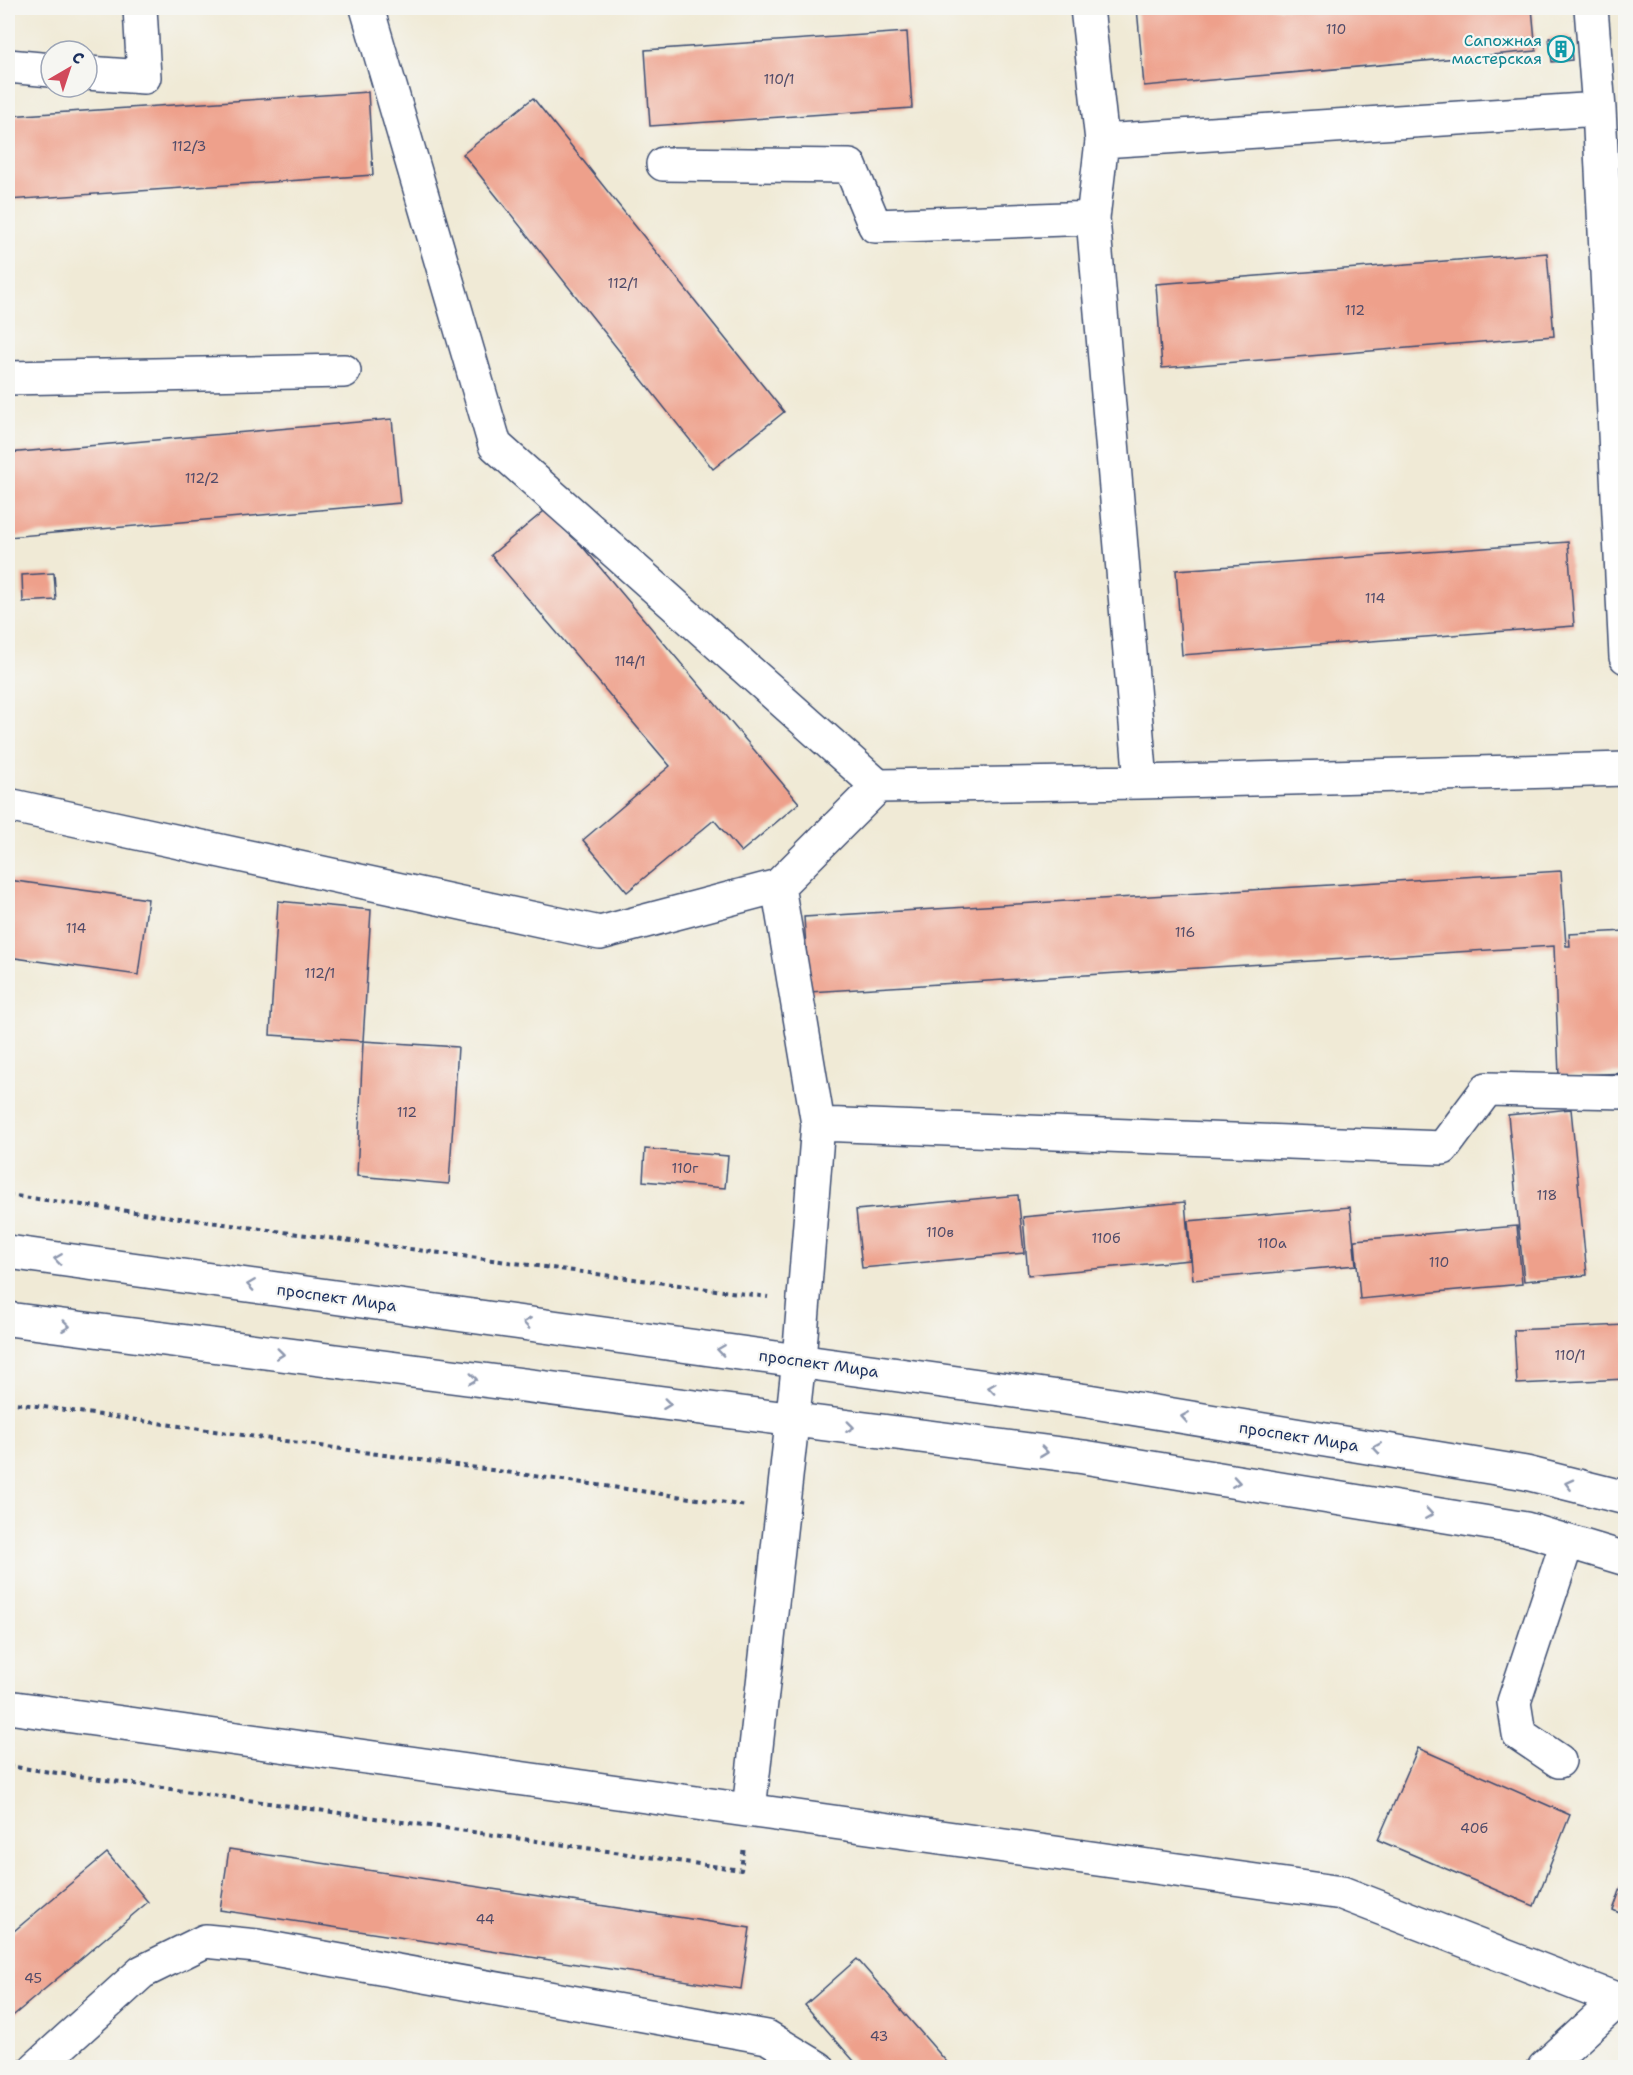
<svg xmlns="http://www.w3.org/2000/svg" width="1633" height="2075" font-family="'Shantell Sans',sans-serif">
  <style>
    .building { fill: #eea08b }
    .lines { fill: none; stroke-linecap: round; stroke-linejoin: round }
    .minor-casing { stroke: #3b4b70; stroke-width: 36 }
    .major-casing { stroke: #3b4b70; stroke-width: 36 }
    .path { stroke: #3b4b70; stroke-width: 4; stroke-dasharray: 4.5 4.5; stroke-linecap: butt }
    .minor { stroke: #fff; stroke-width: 33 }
    .major { stroke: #fff; stroke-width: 33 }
    .oneway { stroke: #8d97ae }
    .labels { text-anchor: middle; stroke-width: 4.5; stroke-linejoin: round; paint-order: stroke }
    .number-label { font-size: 14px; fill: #504b69 }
    .culture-label { font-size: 16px; fill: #0d838f; stroke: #f6f6f2; text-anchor: end }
    .street-label { font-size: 16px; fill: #1b2f5e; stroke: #f6f6f2 }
  </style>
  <rect width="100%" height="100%" fill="#f6f6f2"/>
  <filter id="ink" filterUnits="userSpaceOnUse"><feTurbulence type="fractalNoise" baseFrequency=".0167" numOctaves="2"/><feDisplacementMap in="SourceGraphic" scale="12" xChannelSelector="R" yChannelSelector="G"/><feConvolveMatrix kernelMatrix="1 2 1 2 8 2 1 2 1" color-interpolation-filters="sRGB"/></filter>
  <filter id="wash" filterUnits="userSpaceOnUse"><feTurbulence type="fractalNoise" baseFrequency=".008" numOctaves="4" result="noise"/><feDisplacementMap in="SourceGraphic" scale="24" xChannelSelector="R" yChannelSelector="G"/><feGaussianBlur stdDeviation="1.35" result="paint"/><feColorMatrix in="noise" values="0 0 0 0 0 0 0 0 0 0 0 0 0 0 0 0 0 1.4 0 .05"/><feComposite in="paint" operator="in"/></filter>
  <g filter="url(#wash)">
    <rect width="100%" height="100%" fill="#f0ead6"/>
    <g id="blocks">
      <!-- building -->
      <path class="building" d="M1137 8H1532L1536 51 1144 86Z
        M907 32 912 108 650 126 645 50Z
        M1570 36 1572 60 1552 62 1549 38Z
        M368 92 373 175 8 200V116Z
        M533 98 784 412 713 469 463 154Z
        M1547 253 1554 336 1162 368 1156 284Z
        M392 419 400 503 8 537V453Z
        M549 507 799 803 741 852 714 820 627 892 583 840 670 766 491 555Z
        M1568 542 1574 626 1182 655 1176 570Z
        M54 573 56 600 23 602 22 575Z
        M1561 871 1566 946H1570L1569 934 1626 931V1073L1559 1076 1554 946 809 992 804 917Z
        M8 880 148 899 138 975 8 957Z
        M278 901 371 910 363 1041 458 1047 449 1184 357 1176 363 1041 270 1035Z
        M1571 1109 1587 1275 1524 1281 1508 1115Z
        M645 1149 728 1156 725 1188 643 1181Z
        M1018 1195 1024 1253 862 1268 856 1210Z
        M1185 1202 1190 1260 1028 1275 1023 1217Z
        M1350 1207 1356 1265 1193 1280 1188 1221Z
        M1517 1226 1522 1284 1360 1299 1355 1240Z
        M1626 1325V1379L1517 1384 1514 1330Z
        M1418 1748 1570 1815 1534 1906 1378 1840Z
        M229 1849 750 1928 741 1989 220 1910Z
        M107 1853 148 1902 8 2020V1936Z
        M1625 1877H1626V1916L1613 1910Z
        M857 1959 952 2068H860L805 2005Z"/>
    </g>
  </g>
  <g filter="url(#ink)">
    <use href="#blocks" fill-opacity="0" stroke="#3b4b70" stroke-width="1.5"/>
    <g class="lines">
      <defs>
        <path id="minor" d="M367 8 495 445 878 786
          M1591 8 1599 109 1626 657
          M8 66 51 70
          M87 73 144 77 140 8
          M1102 141 1599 109
          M663 164 850 166 875 226 1093 218
          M8 378 344 371
          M1141 782 1626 769
          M8 805 600 933 778 886
          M818 1124 778 886 878 786 1141 782 1093 218 1102 141 1087 8
          M8 1707 1342 1893 1626 2003
          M1559 1761 1519 1734 1514 1702 1567 1542
          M749 1810 799 1360 818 1124 1443 1148 1487 1089 1626 1092
          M36 2068 142 1972 205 1941 257 1946 767 2037 818 2068
          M1544 2068 1618 2000"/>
        <path id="major" d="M8 1252 1088 1401 1526 1473 1626 1498
          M8 1319 1084 1457 1526 1529 1626 1559"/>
      </defs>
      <!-- minor casing -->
      <use href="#minor" class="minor-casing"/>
      <!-- major casing -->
      <use href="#major" class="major-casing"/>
      <!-- path -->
      <path class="path" d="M8 1195 768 1297
        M8 1402 747 1506
        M8 1766 741 1870 744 1846"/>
      <!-- minor -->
      <use href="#minor" class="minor"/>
      <!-- major -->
      <use href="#major" class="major"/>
    </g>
    <!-- one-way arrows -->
    <defs><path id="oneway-chevron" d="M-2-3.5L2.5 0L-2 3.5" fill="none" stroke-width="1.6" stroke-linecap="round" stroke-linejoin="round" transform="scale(1.5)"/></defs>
    <g class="oneway">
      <use href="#oneway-chevron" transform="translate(58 1259) rotate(-172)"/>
      <use href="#oneway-chevron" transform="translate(251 1285) rotate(-172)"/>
      <use href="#oneway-chevron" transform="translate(527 1323) rotate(-172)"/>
      <use href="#oneway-chevron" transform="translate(66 1326) rotate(7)"/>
      <use href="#oneway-chevron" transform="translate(721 1350) rotate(-172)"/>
      <use href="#oneway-chevron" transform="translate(280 1354) rotate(7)"/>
      <use href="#oneway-chevron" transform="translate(473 1379) rotate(7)"/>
      <use href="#oneway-chevron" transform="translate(992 1388) rotate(-172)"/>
      <use href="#oneway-chevron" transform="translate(667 1404) rotate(7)"/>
      <use href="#oneway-chevron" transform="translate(1185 1417) rotate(-171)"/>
      <use href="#oneway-chevron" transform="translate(850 1427) rotate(7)"/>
      <use href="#oneway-chevron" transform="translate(1377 1448) rotate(-171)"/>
      <use href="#oneway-chevron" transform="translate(1044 1452) rotate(7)"/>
      <use href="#oneway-chevron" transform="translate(1236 1482) rotate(9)"/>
      <use href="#oneway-chevron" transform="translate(1569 1484) rotate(-166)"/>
      <use href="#oneway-chevron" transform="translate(1429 1514) rotate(9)"/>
    </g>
  </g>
  <!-- icons -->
  <defs>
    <symbol id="building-ring" viewBox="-11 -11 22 22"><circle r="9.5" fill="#f6f6f2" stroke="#0f9aa8" stroke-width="1.5"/><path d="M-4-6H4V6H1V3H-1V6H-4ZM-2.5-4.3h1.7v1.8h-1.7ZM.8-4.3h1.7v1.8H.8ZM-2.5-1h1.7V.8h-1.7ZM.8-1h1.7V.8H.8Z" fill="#0f9aa8"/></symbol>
  </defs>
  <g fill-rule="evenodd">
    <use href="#building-ring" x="1546" y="34" width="30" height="30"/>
  </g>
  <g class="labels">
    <!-- number labels -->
    <g class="number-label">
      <text x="1336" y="34">110</text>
      <text x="779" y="84">110/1</text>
      <text x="189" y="151">112/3</text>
      <text x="623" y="288">112/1</text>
      <text x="1355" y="315">112</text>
      <text x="202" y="483">112/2</text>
      <text x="1375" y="603">114</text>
      <text x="630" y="666">114/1</text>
      <text x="76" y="933">114</text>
      <text x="1185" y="937">116</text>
      <text x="320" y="978">112/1</text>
      <text x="407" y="1117">112</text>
      <text x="685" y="1173">110г</text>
      <text x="1547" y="1200">118</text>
      <text x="940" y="1237">110в</text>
      <text x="1106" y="1243">110б</text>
      <text x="1272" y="1248">110а</text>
      <text x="1439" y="1267">110</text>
      <text x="1570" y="1360">110/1</text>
      <text x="1474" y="1833">40б</text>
      <text x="485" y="1924">44</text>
      <text x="33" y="1983">45</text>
      <text x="879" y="2041">43</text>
    </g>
    <!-- culture labels -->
    <g class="culture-label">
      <text x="1542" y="46">Сапожная<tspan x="1542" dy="18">мастерская</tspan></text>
    </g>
    <!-- street labels -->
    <g class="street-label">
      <text transform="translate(337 1297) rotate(8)" y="6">проспект Мира</text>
      <text transform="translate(819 1363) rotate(8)" y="6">проспект Мира</text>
      <text transform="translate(1299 1436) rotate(9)" y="6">проспект Мира</text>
    </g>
  </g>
  <!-- margin -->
  <rect width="1633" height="2075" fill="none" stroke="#f6f6f2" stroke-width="30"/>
  <!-- north arrow -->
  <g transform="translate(69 69) rotate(39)"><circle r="28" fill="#f6f6f2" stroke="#9ea6b7" stroke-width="1.5"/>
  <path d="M0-4.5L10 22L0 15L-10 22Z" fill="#d1495b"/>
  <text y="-9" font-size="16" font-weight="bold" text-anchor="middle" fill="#1b2f5e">С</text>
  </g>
</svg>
